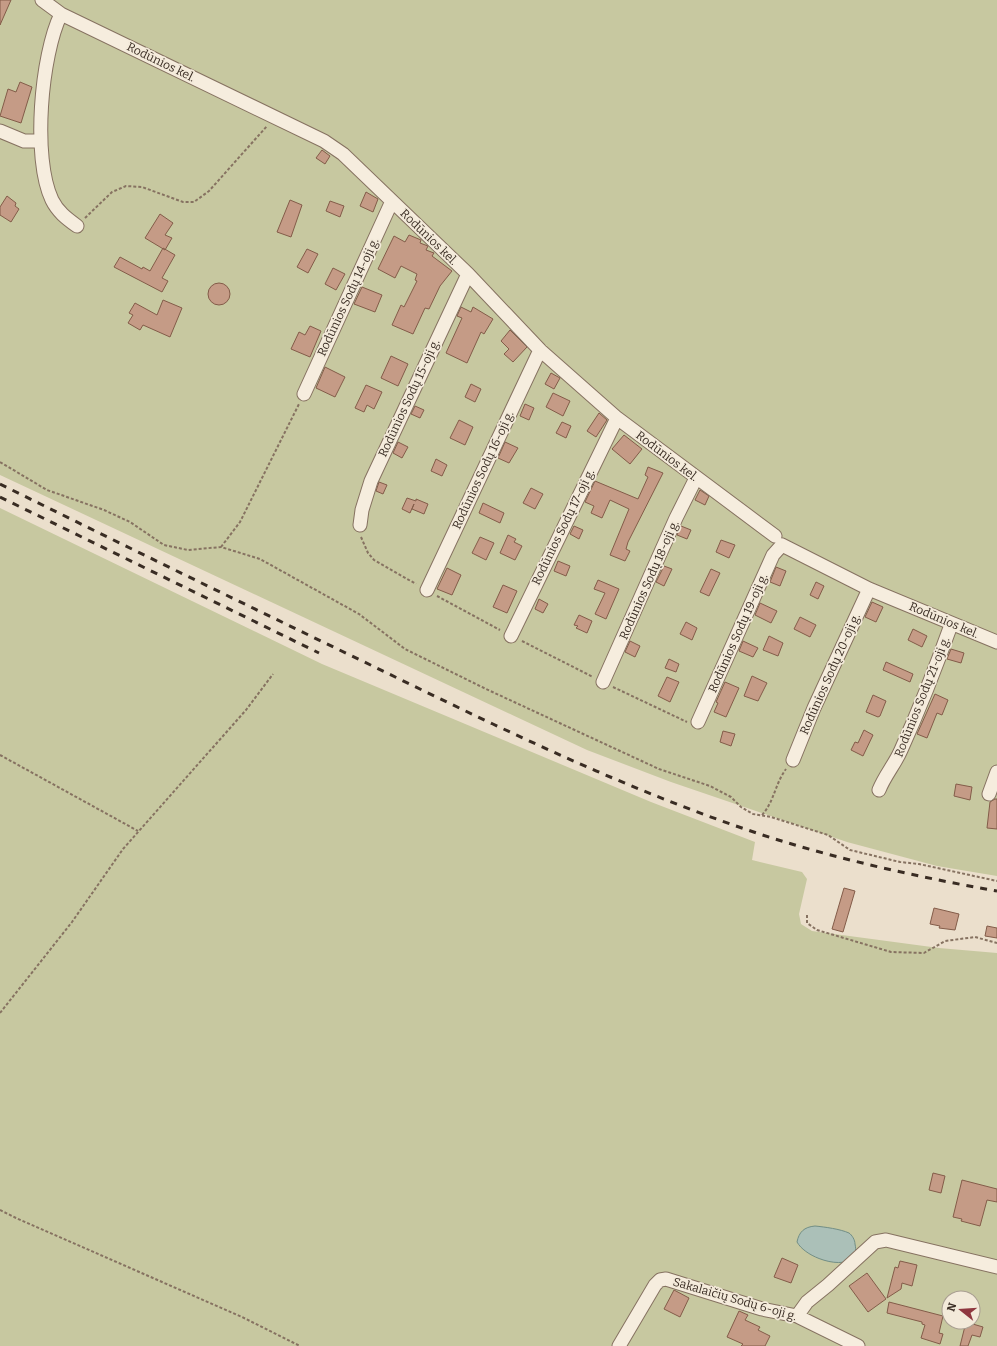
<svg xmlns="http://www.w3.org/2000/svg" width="997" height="1346" font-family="Bitter,serif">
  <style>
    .green { fill: #c7c8a0; fill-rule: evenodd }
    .water { fill: #abc0b8; stroke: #728e85 }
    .building { fill: #c59b86; stroke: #835c49 }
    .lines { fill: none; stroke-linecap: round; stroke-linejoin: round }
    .minor-casing { stroke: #867261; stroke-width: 15 }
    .path { stroke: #867261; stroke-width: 2; stroke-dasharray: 3 2; stroke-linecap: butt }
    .minor { stroke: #f6edde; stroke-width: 13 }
    .rail { stroke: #392c23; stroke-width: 3; stroke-dasharray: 7 7; stroke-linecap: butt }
    .labels { text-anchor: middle; stroke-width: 3.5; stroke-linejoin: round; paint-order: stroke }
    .street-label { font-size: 12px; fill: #392c23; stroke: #f3eada }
  </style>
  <rect width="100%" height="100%" fill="#ebdfcc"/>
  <!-- green -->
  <path class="green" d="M0 0H997V876L937 866 847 842 671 782 587 750 0 475Z
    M0 508 322 664 651 802 755 842 752 860 802 872 807 879 799 914 801 924 812 931 939 948 997 953V1346H0ZM949 1298H973V1322H949Z"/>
  <!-- water -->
  <path class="water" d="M815 1226C825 1227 840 1229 849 1233 852 1235 855 1240 855 1244 862 1275 808 1262 797 1242 799 1232 804 1227 815 1226Z"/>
  <!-- building -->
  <path class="building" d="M0 0H11L0 25Z
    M20 82 32 87 21 123 0 116 8 89 16 92Z
    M322 150 330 156 325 164 316 158Z
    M366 192 378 199 373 212 360 206Z
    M7 196 16 203 15 206 19 209 11 222 0 215V207Z
    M290 200 302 205 291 237 277 232Z
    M330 201 344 206 340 217 326 211Z
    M160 214 173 223 165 235 172 238 165 250 145 238Z
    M409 235 421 240 420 243 428 246 426 250 434 253 432 256 452 271 440 286 429 309 425 308 413 334 392 325 401 305 404 307 417 281 415 280 417 274 401 266 395 278 378 269 394 236 405 242Z
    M163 248 175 255 162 278 168 281 162 292 114 267 120 257 142 269 143 267 150 271Z
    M307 249 318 254 308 273 297 267Z
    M333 268 345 274 336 290 325 284Z
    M208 294a11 11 0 1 1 22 0a11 11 0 1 1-22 0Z
    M362 287 382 295 375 312 354 304Z
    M163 300 182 308 170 337 143 325 140 330 128 323 133 315 129 313 135 303 157 315Z
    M461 307 471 312 473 307 493 319 484 334 481 332 467 363 446 353 462 318 457 316Z
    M310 326 321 331 310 357 291 349 299 332 305 335Z
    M510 330 527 347 513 362 504 354 509 349 501 341Z
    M391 356 408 364 398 386 381 378Z
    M325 367 345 377 335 397 316 388Z
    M551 373 560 378 554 389 545 384Z
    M471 384 481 389 475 402 465 397Z
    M366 385 382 392 374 409 367 405 364 412 355 408Z
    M553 393 570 401 563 416 546 407Z
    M525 404 534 408 529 420 520 416Z
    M415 406 424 410 420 418 411 414Z
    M599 413 607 420 596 437 587 431Z
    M459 420 473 427 465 445 450 438Z
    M562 422 571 426 566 438 556 433Z
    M624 435 642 449 630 464 612 449Z
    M398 442 408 447 402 458 393 453Z
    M505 442 518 448 509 463 498 458Z
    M436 459 447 465 442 476 431 471Z
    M648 467 663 473 628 542 626 549 630 551 625 561 610 555 629 509 610 500 602 518 591 513 594 506 585 502 595 481 638 499 648 477 645 475Z
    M379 482 387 485 383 494 376 491Z
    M531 488 543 494 535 509 523 503Z
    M700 490 709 496 705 505 695 500Z
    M407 498 416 501V499L428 504 424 514 412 509 414 504 410 513 402 509Z
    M483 503 504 513 500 523 479 513Z
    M574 526 583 530 579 539 570 534Z
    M681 526 691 530 687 539 677 535Z
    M508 535 516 539 514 542 522 546 515 560 500 553Z
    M480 537 494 543 486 560 472 553Z
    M721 540 735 545 729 558 716 552Z
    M558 561 570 566 566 576 554 571Z
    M664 566 672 569 664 586 656 582Z
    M776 567 786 571 780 586 770 582Z
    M447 568 461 575 452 595 437 589Z
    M711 569 720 573 709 596 700 592Z
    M598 580 619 589 606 619 595 614 605 593 594 589Z
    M816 582 824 586 818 599 810 595Z
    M503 585 517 591 507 613 493 607Z
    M539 599 548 604 543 613 535 609Z
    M872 602 883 607 876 622 865 617Z
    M760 603 777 611 771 623 755 615Z
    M579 615 592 621 587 633 576 628 578 626 574 625Z
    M800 617 816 625 810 637 794 629Z
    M686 622 697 628 692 640 680 634Z
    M913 629 927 636 922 647 908 640Z
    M769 636 783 643 778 656 763 650Z
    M630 641 640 646 635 657 625 652Z
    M743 641 758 648 753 657 739 651Z
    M951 649 964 653 961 663 947 659Z
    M669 659 679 664 676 672 665 668Z
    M886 662 913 674 910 682 883 670Z
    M752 676 767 683 758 701 744 696Z
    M667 677 679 682 670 702 658 696Z
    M725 682 739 688 726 717 714 712 718 703 716 702Z
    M935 694 948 700 942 715 937 713 927 738 917 734Z
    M873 695 886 701 880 716 878 717 866 712Z
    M864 730 873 735 863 756 851 750 855 742 858 743Z
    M723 731 735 734 731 746 720 742Z
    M956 784 972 787 970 800 954 796Z
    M995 799H997V829L987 828 990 802Z
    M844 888 855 891 843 932 832 929Z
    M934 908 959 914 955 930 939 928 940 926 930 924Z
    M987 926 997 928V938L985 936Z
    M933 1173 945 1176 941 1193 929 1190Z
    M962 1180 997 1189V1202L987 1200 980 1226 961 1221 962 1219 953 1217Z
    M782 1258 798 1265 791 1283 774 1277Z
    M900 1261 917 1265 912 1286 902 1283 901 1289 887 1298 895 1267 898 1268Z
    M867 1273 886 1299 868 1312 849 1286Z
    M674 1290 689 1298 680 1317 664 1309Z
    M889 1302 943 1316 939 1333 943 1334 940 1344 921 1338 925 1325 922 1324V1322L887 1313Z
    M739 1311 748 1315 745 1320 760 1327 758 1330 770 1336 765 1346H741L743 1344 727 1337Z
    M966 1322 983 1327 980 1337 972 1335 968 1346H960Z"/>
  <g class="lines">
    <defs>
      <path id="minor" d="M42 0 61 14 324 141 343 154 468 274 540 350 617 418 775 536
        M61 14C41 55 32 158 52 200 58 212 66 218 77 226
        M0 131 24 141H41
        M304 394 392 201
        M360 525 362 510 371 481 468 274
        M427 590 540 350
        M511 636 617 418
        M603 682 676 518 696 478
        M698 722 773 555 782 545 869 589 997 642
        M793 760 814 708 869 589
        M879 790C885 775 895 764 901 750 920 708 936 667 951 625
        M989 794 997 772
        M797 1316 807 1302 828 1285 875 1242 886 1240 997 1267
        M619 1346 655 1285 660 1280 666 1279 762 1309 797 1316 858 1346"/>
    </defs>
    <!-- minor casing -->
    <use href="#minor" class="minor-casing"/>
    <!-- path -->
    <path class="path" d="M85 218 112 192 126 186 142 187 183 202H194L209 191 267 126
      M0 462 47 490 104 510 130 522 164 545 188 550 221 547 260 559 359 614 405 649 486 689 659 769 710 786 731 797 741 807 753 814 771 817 828 835 850 850 900 862 919 864 997 881
      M361 537 368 553 374 560 416 584
      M221 547 240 522 299 404
      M437 596 500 630
      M522 641 593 677
      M613 687 687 722
      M0 755 138 831
      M762 815C774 802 775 784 786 769
      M807 915V923L817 930 891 952 924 953 945 941 975 937 997 943
      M0 1013 72 922 123 849 246 710 273 674
      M0 1210 16 1218 242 1317 300 1346"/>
    <!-- minor -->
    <use href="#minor" class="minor"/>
    <!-- rail -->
    <path class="rail" d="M0 484C117 542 234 599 352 656 490 723 628 792 775 839 846 861 923 878 997 891
      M0 497 319 653"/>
  </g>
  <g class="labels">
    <!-- street labels -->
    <g class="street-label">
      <text transform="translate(161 62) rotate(26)" y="4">Rodūnios kel.</text>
      <text transform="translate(429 237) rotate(44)" y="4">Rodūnios kel.</text>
      <text transform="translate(348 297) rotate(-65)" y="4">Rodūnios Sodų 14-oji g.</text>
      <text transform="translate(409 398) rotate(-65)" y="4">Rodūnios Sodų 15-oji g.</text>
      <text transform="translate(667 456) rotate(37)" y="4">Rodūnios kel.</text>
      <text transform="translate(483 470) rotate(-65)" y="4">Rodūnios Sodų 16-oji g.</text>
      <text transform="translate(563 527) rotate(-64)" y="4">Rodūnios Sodų 17-oji g.</text>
      <text transform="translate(649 580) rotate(-66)" y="4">Rodūnios Sodų 18-oji g.</text>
      <text transform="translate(944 620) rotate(23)" y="4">Rodūnios kel.</text>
      <text transform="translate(738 633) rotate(-66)" y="4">Rodūnios Sodų 19-oji g.</text>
      <text transform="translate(830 674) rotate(-66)" y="4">Rodūnios Sodų 20-oji g.</text>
      <text transform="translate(922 697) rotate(-68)" y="4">Rodūnios Sodų 21-oji g.</text>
      <text transform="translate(735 1299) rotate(16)" y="4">Sakalaičių Sodų 6-oji g.</text>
    </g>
  </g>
  <!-- north arrow -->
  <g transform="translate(961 1310) rotate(287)"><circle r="19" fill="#f3eada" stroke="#a99e91"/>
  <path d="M0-3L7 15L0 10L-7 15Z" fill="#8f373f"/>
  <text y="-6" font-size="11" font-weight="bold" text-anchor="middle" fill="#392c23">N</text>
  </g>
</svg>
